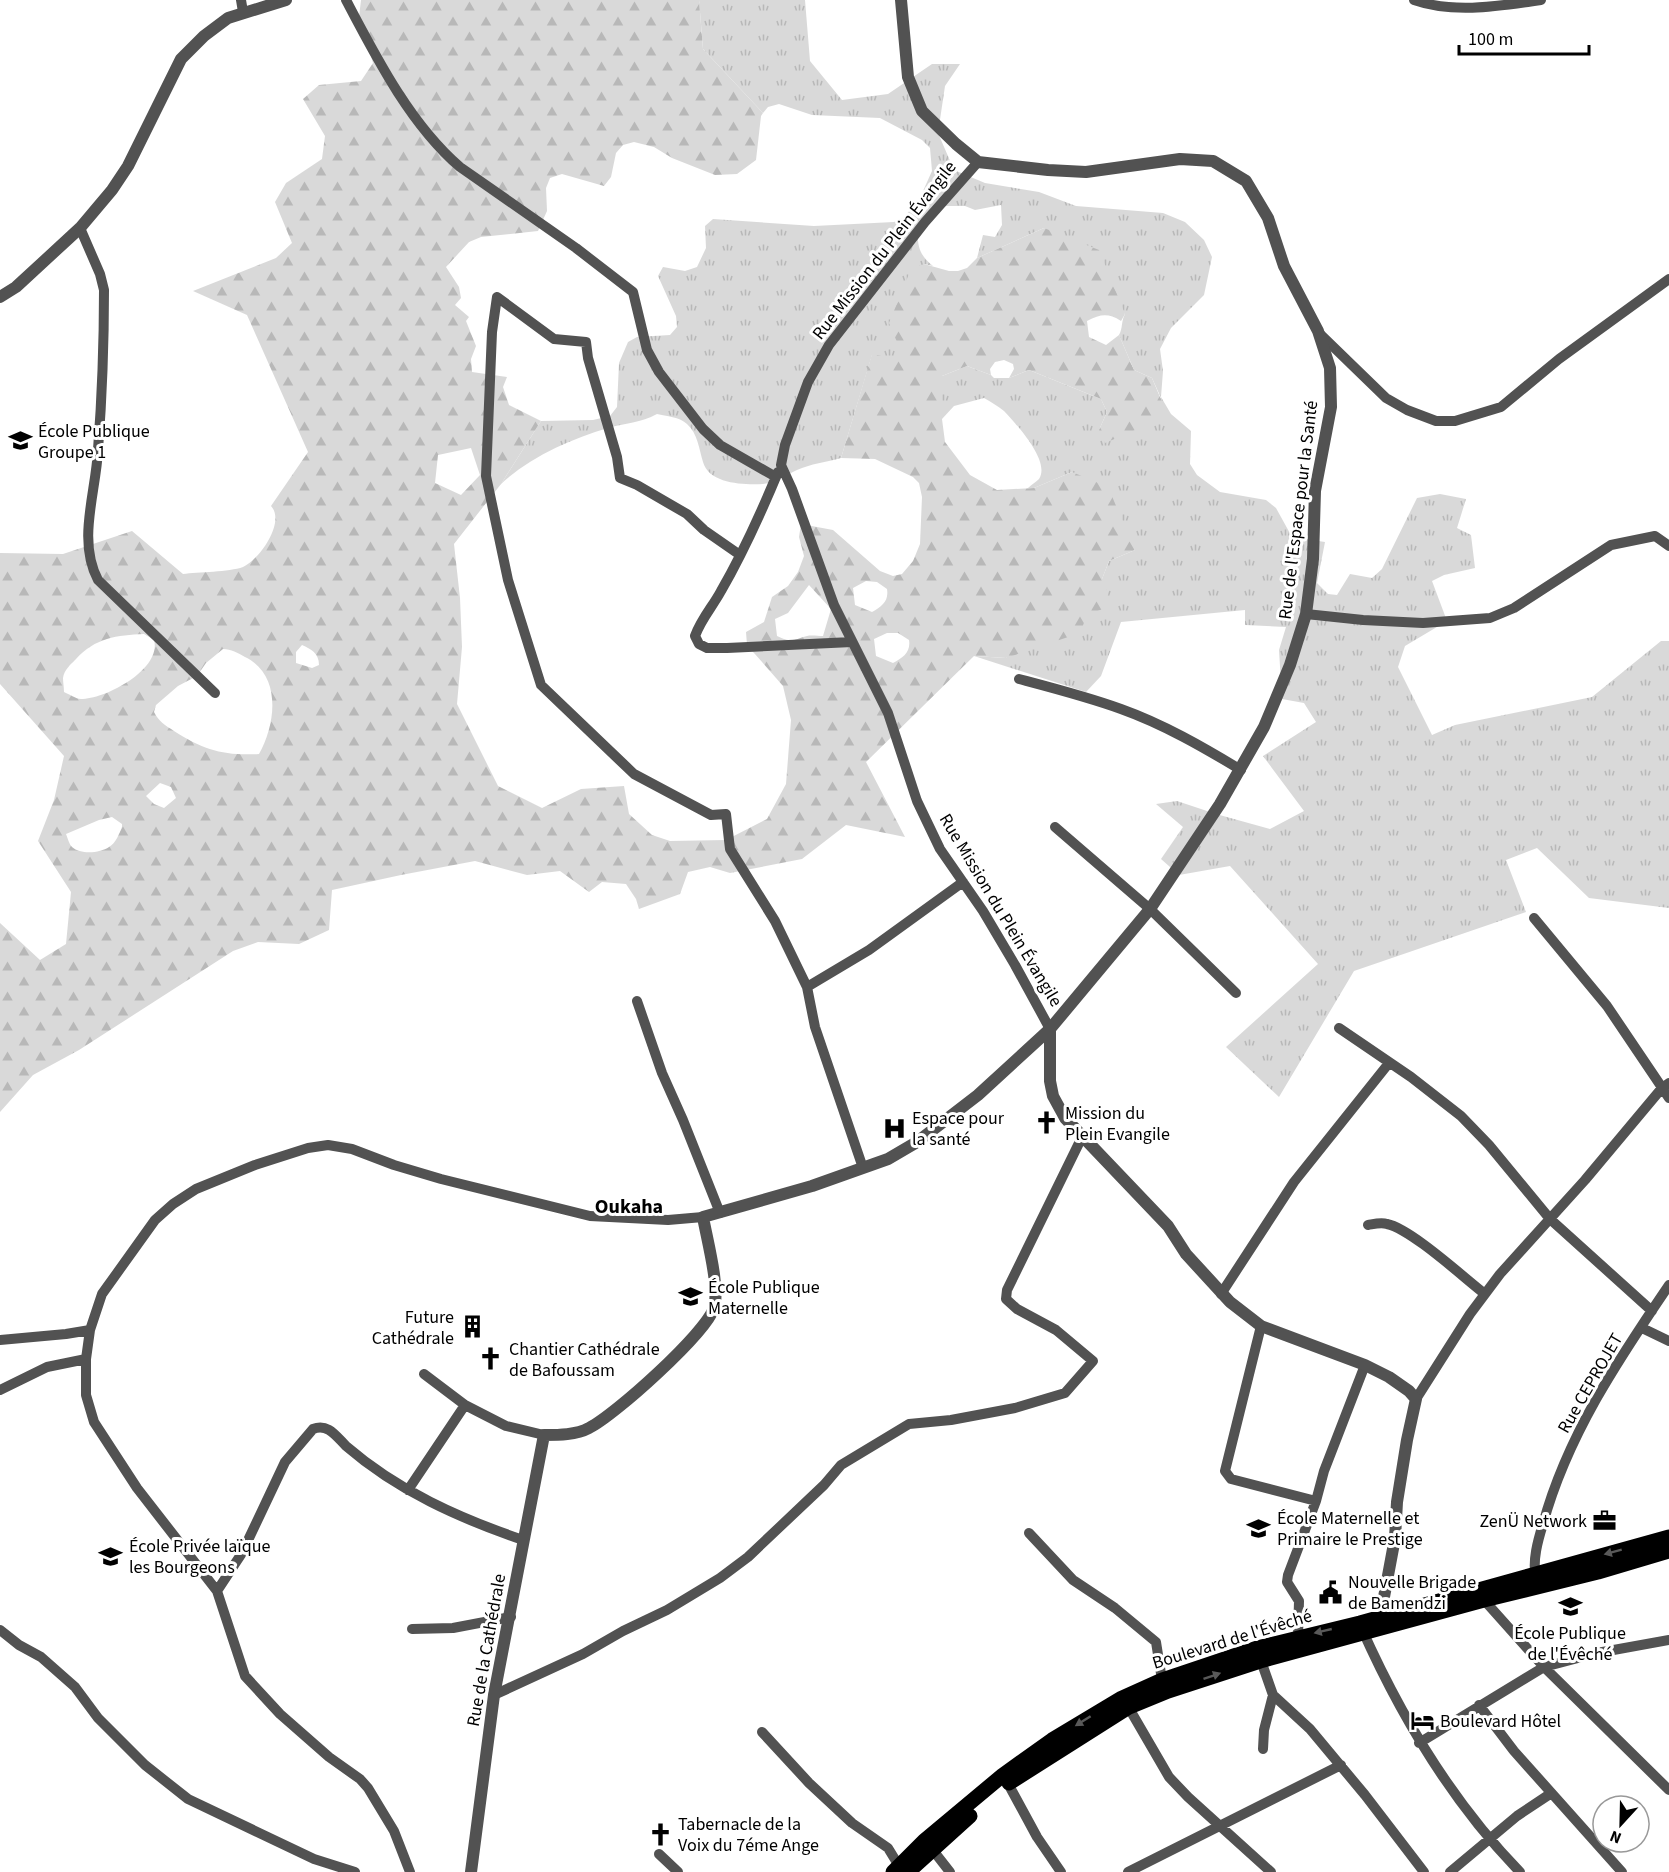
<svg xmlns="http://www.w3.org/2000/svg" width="1669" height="1872" font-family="'Source Sans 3',sans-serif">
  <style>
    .grass { fill: url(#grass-tufts) }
    .forest { fill: url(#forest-firs); fill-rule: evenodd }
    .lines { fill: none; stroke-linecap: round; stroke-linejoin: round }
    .minor { stroke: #525252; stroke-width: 10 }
    .tertiary { stroke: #525252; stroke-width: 12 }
    .primary { stroke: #000; stroke-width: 15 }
    .oneway { fill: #595959 }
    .labels { text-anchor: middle; stroke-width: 6; stroke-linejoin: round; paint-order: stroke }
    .street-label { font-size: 18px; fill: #000; stroke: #fff }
    .poi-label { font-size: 18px; fill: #000; stroke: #fff; text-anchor: start }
    .neighbourhood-label { font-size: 20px; font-weight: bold; fill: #000; stroke: #fff }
  </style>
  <defs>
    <pattern id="grass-tufts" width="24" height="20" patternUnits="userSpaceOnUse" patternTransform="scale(1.5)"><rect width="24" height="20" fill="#d9d9d9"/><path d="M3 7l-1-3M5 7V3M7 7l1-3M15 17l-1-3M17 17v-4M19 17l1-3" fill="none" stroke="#b8b8b8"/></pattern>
    <pattern id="forest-firs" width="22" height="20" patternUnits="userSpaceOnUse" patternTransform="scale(1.5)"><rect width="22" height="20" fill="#d9d9d9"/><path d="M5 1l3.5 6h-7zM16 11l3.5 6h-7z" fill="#b8b8b8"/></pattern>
  </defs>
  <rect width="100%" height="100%" fill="#fff"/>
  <!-- grass -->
  <path class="grass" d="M699 0H805L810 61 842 100 888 94 932 64H960L945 86 938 133 954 170 985 183 1039 192 1076 206 1163 213 1185 222 1204 240 1212 257 1204 295 1171 328 1160 349 1163 371 1161 397 1171 414 1191 431 1190 464 1197 475 1220 492 1266 500 1276 508 1292 537 1325 542 1317 583 1328 594 1337 595 1350 574 1372 578 1382 569 1417 498 1440 494 1466 499 1457 528 1471 535 1475 568 1444 575 1432 581 1447 621 1405 646 1398 667 1432 735 1455 725 1592 697 1661 641H1669V908L1589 898 1537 848 1506 860 1526 912 1354 971 1279 1097 1226 1047 1318 964 1230 866 1179 875 1161 859 1183 827 1156 804 1177 801 1216 814 1270 829 1304 811 1263 756 1316 722 1304 703 1282 699 1279 650 1286 627 1245 625V610L1121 622 1101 676 1086 692 974 656 1006 658 1102 579 1109 561 1135 550 1072 472 1034 488H1028C1031 485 1036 482 1039 479 1051 461 1016 424 1004 411 998 406 991 402 984 398L954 406 942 419V376L967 366 991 375 994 378H1009L1029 370 1101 399 1107 412 1099 430 1161 398 1152 378 1134 370 1119 335C1123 328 1121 321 1125 314L1044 228 977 258 983 235 995 237 1002 225 1001 205 975 210 965 206H945L918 231C917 246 920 256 933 266L924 264 905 362 872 355 841 458C827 462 810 464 797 470 786 475 775 483 763 484 744 485 709 484 703 462 699 449 698 434 687 424 680 417 666 416 657 414 641 423 625 423 608 428 571 439 530 457 501 484L541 421 593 420 610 416 617 407 619 363 628 342 637 337 670 335 677 327 676 316 658 276 663 267 685 271 697 267 706 248 705 226 713 219 814 226 894 222 904 217 919 200 932 171 930 148 922 140 880 118 812 115 779 104 768 107 763 113 703 49Z"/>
  <!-- forest -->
  <path class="forest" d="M361 0H699L703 49 763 113 761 116 756 160 737 174 715 175 672 158 654 147 634 142 623 145 616 153 611 177 604 186 562 174 550 178 546 188 547 211 538 231 481 237 469 242 446 267 459 287 461 298 455 305 469 317 466 321 476 346 471 359 472 372 507 377 503 387 509 405 541 421 501 484 454 544 460 598 462 647 457 704 498 786 542 808 581 789 624 786 629 814 652 835 670 841 726 840 767 819 786 784 791 720 783 686 747 645 746 632 764 622 772 597 788 586 798 572 804 556 799 537 801 524 833 530 880 571 893 576 902 574 913 561 920 544 922 497 919 483 913 477 875 459 841 458 872 354 905 361 889 323 911 269 924 264 949 271H958L967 268 977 258 1044 228 1099 250 1125 314 1121 321C1108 313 1101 314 1087 321L1089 337 1106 345 1119 335 1134 370 1152 378 1168 416 1105 443 1099 430 1107 412 1101 399 1029 370 1009 378 1014 369 1013 364 1004 360 995 362 990 369 991 375 967 366 942 376V419L945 442 970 475 997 490 1034 488 1072 472 1108 487 1135 550 1109 561 1102 579 1113 605 1087 615 1080 633 1006 658 974 656 866 762 905 837 846 825 802 859 730 873 710 867 688 872 680 894 639 909 636 899 626 884 602 882 589 892 560 871 527 875 475 861 401 875 332 890 329 930 299 944 258 942 233 951 79 1050 33 1075 0 1112V923L40 960 66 944 71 892 38 841 54 800 64 756 0 684V553L63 554 132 531 183 574C198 572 229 572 243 567 259 560 286 522 271 506L308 452 247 315 193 291 276 258 292 243 275 202 286 183 322 159 325 136 303 99 319 85 361 81 373 63 359 17ZM471 448 480 475 461 495 435 483 438 455ZM866 581 877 582 887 589C889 601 882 606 872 612L855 605 853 588ZM809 585 831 609 823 636C818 636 811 635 807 636 793 640 792 643 777 636L775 619 788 613ZM887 633H898L909 640C911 652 903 658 893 663L876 656 874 639ZM144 634 154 640C162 669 106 699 81 699 76 699 69 694 64 692 64 688 63 682 63 678 64 670 71 664 76 659 95 638 117 635 144 634ZM302 645C311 649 319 653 319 665L312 668 296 663V652ZM223 649C231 649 238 653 245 657 282 675 276 724 259 754 225 756 203 750 174 731 165 725 159 722 154 712L156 705 178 686 197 676 206 663ZM160 783 171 787 176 798 164 808 154 804 146 796ZM112 817 122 824V827C119 834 116 843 109 847 100 853 81 855 72 847 69 844 68 839 66 834L99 820Z"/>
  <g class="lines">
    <!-- minor -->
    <path class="minor" d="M241 0 243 12
      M346 0C376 57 410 124 460 167L576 248 633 292 647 350 659 372 703 429 720 445 776 477
      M1414 0C1454 14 1499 6 1541 0
      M978 162 925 222 829 345 808 382 785 445 781 465 792 489 834 605 888 713 917 801 940 849 983 911 1015 965 1050 1029
      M80 228 100 274 104 290C104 343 102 397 98 450 96 493 77 540 98 580L215 693
      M1318 332 1386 398 1407 410 1436 421H1455L1501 407 1559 359 1669 279
      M778 472C761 513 743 553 721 591 713 606 701 619 695 636L699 644 707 648H727L852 642
      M740 555 704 530 687 514 637 485 620 478 617 457 588 358 586 342 554 339 497 297 492 332 486 476 508 580 541 685 634 774 711 815 726 814 730 849 775 921 807 987 815 1027 863 1168
      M1306 614 1363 620 1423 623 1490 618 1514 608 1611 545 1655 536 1669 546
      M1019 679C1053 688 1088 697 1121 709 1163 724 1203 747 1241 770
      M1055 827 1150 909 1236 993
      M1534 918 1607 1006 1669 1098
      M807 987 869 950 963 882
      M637 1001 662 1073 683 1120 720 1213
      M1339 1028 1411 1077 1461 1116 1489 1145 1550 1219 1652 1311
      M1368 1225C1374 1224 1381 1222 1387 1224 1411 1229 1463 1277 1485 1294
      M1221 1294 1294 1182 1389 1063
      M1261 1326 1225 1471 1231 1479 1316 1501
      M1642 1328 1669 1341
      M0 1340 66 1334 90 1330
      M424 1374 465 1405 506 1426 544 1435
      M0 1390 47 1367 86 1359
      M1416 1399 1470 1314 1500 1274 1585 1180 1662 1088 1669 1083
      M408 1490 465 1405
      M1029 1533 1073 1580 1115 1608 1156 1642 1162 1680
      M1536 1578C1532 1561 1538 1540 1543 1524 1567 1436 1618 1360 1669 1285
      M217 1591 242 1553 285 1462 313 1429C328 1423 336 1436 346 1446 398 1491 459 1518 523 1540
      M1484 1600 1544 1667 1669 1790
      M1361 1627C1401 1717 1451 1801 1520 1872
      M412 1629 453 1628 511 1617
      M0 1630 19 1645 41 1657 75 1687 98 1718 145 1765 188 1799 314 1859 355 1872
      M1298 1637 1299 1601 1287 1582 1288 1575 1316 1501 1324 1471 1365 1365
      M1259 1655 1273 1695 1310 1729 1365 1795 1424 1872
      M494 1695 583 1654 623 1631 667 1610 720 1578 748 1557 824 1485 841 1465 909 1424 951 1420 1015 1408 1065 1393 1093 1361 1056 1330 1017 1309 1006 1299 1007 1290 1082 1137
      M1126 1703 1169 1777 1188 1797 1271 1872
      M1479 1705 1514 1751 1622 1872
      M762 1732 809 1783 852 1823 888 1848 899 1866
      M1419 1743 1544 1667 1597 1653 1669 1640
      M1263 1749 1264 1730 1273 1695
      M1005 1778 1037 1837 1061 1872
      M932 1849 950 1872
      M659 1854 678 1872
      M410 1872 394 1831 368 1788 360 1779 329 1757 280 1714 245 1676 217 1591 137 1488 94 1422 86 1395V1359L90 1330 102 1294 155 1220 173 1204 196 1189 255 1165 308 1148 328 1145 352 1149 394 1165 441 1179 590 1216 668 1220 703 1217
      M1128 1872 1341 1765
      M1450 1872 1517 1816 1550 1794"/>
    <!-- tertiary -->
    <path class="tertiary" d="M0 297 16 287 80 228 112 190 128 166 181 59 204 36 228 18 286 0
      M1050 1029V1081L1053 1096 1065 1118 1168 1226 1186 1254 1230 1302 1261 1326 1365 1365 1389 1377 1409 1391 1416 1399 1407 1440 1397 1502 1395 1538 1384 1597V1623
      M471 1872 494 1695 544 1435C559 1435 576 1435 589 1428 615 1415 705 1334 714 1308 720 1287 707 1240 703 1217L812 1186 888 1159 917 1142 978 1095 1050 1029 1150 909 1220 804 1264 727 1290 665 1306 614 1313 559 1315 491 1331 407 1330 368 1318 331 1284 266 1268 218 1246 181 1213 161 1180 159 1086 172 1048 170 978 162 956 144 922 111 908 77 901 0"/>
    <!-- primary -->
    <path class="primary" d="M1009 1783 1129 1707 1168 1691 1260 1661 1484 1600 1598 1572 1669 1551
      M893 1872 924 1841 1003 1775 1052 1740 1122 1698 1162 1680 1257 1648 1360 1623 1669 1537
      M908 1872 970 1816"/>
  </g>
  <!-- one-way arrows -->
  <defs><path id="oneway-solid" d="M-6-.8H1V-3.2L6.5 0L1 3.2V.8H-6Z" transform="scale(1.5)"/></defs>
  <g class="oneway">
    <use href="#oneway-solid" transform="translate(1613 1552) rotate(165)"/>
    <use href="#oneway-solid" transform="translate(1323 1631) rotate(167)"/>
    <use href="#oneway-solid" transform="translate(1212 1676) rotate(-19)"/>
    <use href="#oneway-solid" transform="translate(1083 1721) rotate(148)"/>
  </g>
  <!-- icons -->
  <defs>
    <symbol id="school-bare" viewBox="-9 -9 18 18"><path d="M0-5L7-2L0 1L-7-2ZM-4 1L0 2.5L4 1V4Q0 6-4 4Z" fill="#000" stroke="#fff" stroke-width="2.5" paint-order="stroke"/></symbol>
    <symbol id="church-bare" viewBox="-9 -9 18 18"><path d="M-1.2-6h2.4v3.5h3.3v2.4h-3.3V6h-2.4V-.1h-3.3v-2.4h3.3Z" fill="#000" stroke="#fff" stroke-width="2.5" paint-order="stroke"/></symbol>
    <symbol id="hospital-bare" viewBox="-9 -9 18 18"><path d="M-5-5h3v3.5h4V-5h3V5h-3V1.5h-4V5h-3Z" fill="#000" stroke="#fff" stroke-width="2.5" paint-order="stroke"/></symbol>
    <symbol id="building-bare" viewBox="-9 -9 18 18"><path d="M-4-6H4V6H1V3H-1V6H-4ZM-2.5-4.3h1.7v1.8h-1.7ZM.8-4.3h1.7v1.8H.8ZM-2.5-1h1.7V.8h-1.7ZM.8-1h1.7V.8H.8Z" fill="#000" stroke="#fff" stroke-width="2.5" paint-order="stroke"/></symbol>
    <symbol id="office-bare" viewBox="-9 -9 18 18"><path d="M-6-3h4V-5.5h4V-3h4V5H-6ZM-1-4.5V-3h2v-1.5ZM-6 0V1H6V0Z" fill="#000" stroke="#fff" stroke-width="2.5" paint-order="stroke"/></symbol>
    <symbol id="civic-bare" viewBox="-9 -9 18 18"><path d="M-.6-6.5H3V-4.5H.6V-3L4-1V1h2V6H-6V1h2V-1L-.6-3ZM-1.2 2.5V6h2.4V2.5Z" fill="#000" stroke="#fff" stroke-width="2.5" paint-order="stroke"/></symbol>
    <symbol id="hotel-bare" viewBox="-9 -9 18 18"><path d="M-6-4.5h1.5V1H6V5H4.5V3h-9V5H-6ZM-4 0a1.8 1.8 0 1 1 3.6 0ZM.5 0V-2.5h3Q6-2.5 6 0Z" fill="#000" stroke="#fff" stroke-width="2.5" paint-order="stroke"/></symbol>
  </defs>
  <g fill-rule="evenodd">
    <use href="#school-bare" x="4" y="424" width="33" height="33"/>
    <use href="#church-bare" x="1030" y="1106" width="33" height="33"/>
    <use href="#hospital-bare" x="878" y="1112" width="33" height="33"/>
    <use href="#school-bare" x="674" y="1280" width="33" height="33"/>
    <use href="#building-bare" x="456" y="1310" width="33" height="33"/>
    <use href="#church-bare" x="474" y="1342" width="33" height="33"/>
    <use href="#office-bare" x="1588" y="1504" width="33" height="33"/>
    <use href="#school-bare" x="1242" y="1512" width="33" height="33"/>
    <use href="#school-bare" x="94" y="1540" width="33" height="33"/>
    <use href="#civic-bare" x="1314" y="1576" width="33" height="33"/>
    <use href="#school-bare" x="1554" y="1590" width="33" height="33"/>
    <use href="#hotel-bare" x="1406" y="1704" width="33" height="33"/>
    <use href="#church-bare" x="644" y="1818" width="33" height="33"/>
  </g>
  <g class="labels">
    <!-- street labels -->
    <g class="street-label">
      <text transform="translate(884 250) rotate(-52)" y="6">Rue Mission du Plein Évangile</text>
      <text transform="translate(1298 510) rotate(-83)" y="6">Rue de l'Espace pour la Santé</text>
      <text transform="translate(1001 910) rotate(59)" y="6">Rue Mission du Plein Évangile</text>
      <text transform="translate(1590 1383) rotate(-60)" y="6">Rue CEPROJET</text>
      <text transform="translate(1232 1639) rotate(-17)" y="6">Boulevard de l'Évêché</text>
      <text transform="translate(486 1650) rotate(-80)" y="6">Rue de la Cathédrale</text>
    </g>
    <!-- poi labels -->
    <g class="poi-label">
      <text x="38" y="437">École Publique<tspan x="38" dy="21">Groupe 1</tspan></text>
      <text x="1065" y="1119">Mission du<tspan x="1065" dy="21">Plein Evangile</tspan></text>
      <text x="912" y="1124">Espace pour<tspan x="912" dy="21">la santé</tspan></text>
      <text x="708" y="1293">École Publique<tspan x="708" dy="21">Maternelle</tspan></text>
      <text x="454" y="1323" text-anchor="end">Future<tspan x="454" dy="21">Cathédrale</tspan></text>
      <text x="509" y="1355">Chantier Cathédrale<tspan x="509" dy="21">de Bafoussam</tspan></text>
      <text x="1277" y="1524">École Maternelle et<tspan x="1277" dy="21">Primaire le Prestige</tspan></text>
      <text x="1587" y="1527" text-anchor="end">ZenÜ Network</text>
      <text x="129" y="1552">École Privée laïque<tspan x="129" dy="21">les Bourgeons</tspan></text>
      <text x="1348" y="1588">Nouvelle Brigade<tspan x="1348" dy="21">de Bamendzi</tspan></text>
      <text x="1570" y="1639" text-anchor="middle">École Publique<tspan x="1570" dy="21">de l'Évêché</tspan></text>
      <text x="1440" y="1727">Boulevard Hôtel</text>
      <text x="678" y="1830">Tabernacle de la<tspan x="678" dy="21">Voix du 7éme Ange</tspan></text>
    </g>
    <!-- neighbourhood labels -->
    <g class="neighbourhood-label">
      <text x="629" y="1213">Oukaha</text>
    </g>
  </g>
  <!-- north arrow -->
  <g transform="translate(1621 1824) rotate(202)"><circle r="28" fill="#ffffff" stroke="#999999" stroke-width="1.5"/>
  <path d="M0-4.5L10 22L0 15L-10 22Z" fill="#000000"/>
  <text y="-9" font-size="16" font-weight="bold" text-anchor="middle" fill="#000000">N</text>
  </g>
  <!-- scale -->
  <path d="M1459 45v9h130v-9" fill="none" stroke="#000000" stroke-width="3"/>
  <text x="1468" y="45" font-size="18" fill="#000000" stroke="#ffffff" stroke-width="4.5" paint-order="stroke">100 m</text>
</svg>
